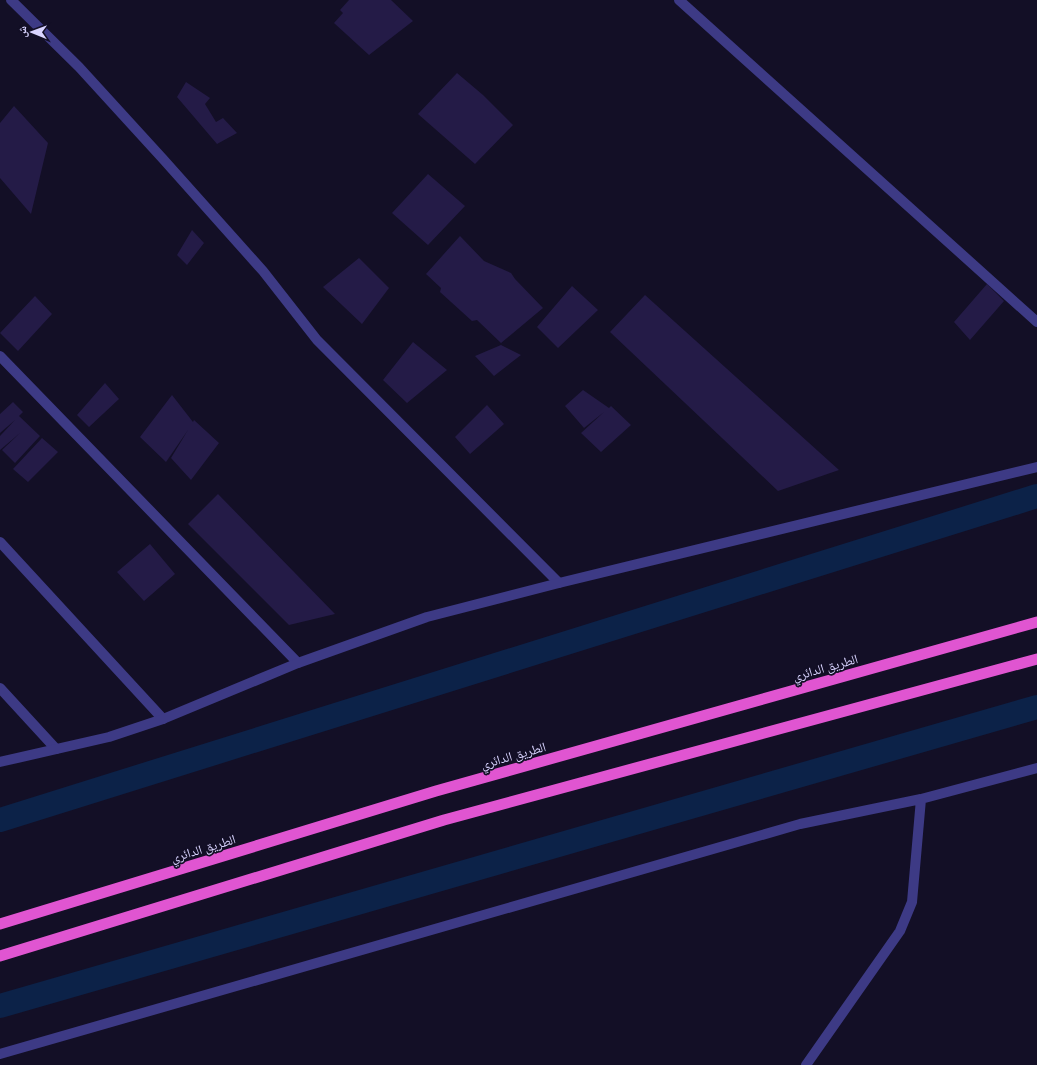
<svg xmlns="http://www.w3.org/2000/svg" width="1037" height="1065" font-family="'Fira Sans Condensed','Noto Naskh Arabic',sans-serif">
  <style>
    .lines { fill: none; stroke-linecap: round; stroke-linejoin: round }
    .canal { stroke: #0c2248; stroke-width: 24 }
    .building { fill: #241b47 }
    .minor { stroke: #3d3a85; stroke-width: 10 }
    .tertiary { stroke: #3d3a85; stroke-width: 10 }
    .trunk { stroke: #e055d1; stroke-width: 11 }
    .labels { text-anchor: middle; stroke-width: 3.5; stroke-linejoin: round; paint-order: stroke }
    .street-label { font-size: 13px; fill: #d9d4ff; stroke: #130f26 }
  </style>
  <rect width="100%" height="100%" fill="#130f26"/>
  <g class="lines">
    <!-- canal -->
    <path class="canal" d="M0 820 1037 496
      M0 1006 1037 707"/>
  </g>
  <!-- building -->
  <path class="building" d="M349 0H391L413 21 369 55 334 23 343 13 340 10Z
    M457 73 483 95 513 125 475 164 418 114Z
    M186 82 210 98 205 104 216 122 223 118 237 133 217 144 177 97Z
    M14 106 48 143 31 214 0 178V123Z
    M428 174 465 206 428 245 392 213Z
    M192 230 204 243 187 265 177 255Z
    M460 236 484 261 511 273 515 279 543 308 501 343 477 320 472 321 440 292 441 288 426 274Z
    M359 258 389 288 362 324 323 287Z
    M987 284 1004 301 970 340 954 322Z
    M572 286 598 310 558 348 537 327Z
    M645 295 839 470 778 491 610 332Z
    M35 296 52 314 18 351 0 333Z
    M413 342 447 370 407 403 383 380Z
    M501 345 521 355 494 376 475 356Z
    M105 383 119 399 89 427 77 415Z
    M583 390 609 408 611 406 631 425 601 452 581 433 604 412 584 428 565 406Z
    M172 395 193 422 194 420 219 443 191 480 171 458 188 430 166 462 140 437Z
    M13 402 23 412 19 416 40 436 15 463 2 450 20 433 0 450V436L15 420 0 433V414Z
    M487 405 504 424 470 454 455 437Z
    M42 438 58 452 28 482 13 469Z
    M218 494 335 614 289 625 188 524Z
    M150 544 175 574 144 601 117 572Z"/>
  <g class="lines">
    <!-- minor -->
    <path class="minor" d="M11 0 79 67 163 159 263 271 317 340 559 583
      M0 356 298 663
      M0 542 163 719
      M0 688 56 749
      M0 1054 800 824 921 799 1037 768
      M806 1065 900 931 912 902 921 799"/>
    <!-- tertiary -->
    <path class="tertiary" d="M679 0 1037 322
      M0 762 109 737 163 719 298 663 427 617 559 583 1037 467"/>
    <!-- trunk -->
    <path class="trunk" d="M0 924 436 791 1037 622
      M0 956 444 820 1037 659"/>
  </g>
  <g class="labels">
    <!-- street labels -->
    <g class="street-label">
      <text transform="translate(825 667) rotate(-16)" y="5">الطريق الدائري</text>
      <text transform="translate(513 755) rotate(-16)" y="5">الطريق الدائري</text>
      <text transform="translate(203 848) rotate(-17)" y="5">الطريق الدائري</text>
    </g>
  </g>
  <!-- north arrow -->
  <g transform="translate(32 32) rotate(271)" stroke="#130f26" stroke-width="3" paint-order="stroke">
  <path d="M0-3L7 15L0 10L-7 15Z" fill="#d9d4ff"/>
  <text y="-6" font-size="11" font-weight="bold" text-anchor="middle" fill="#d9d4ff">ش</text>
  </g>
</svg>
